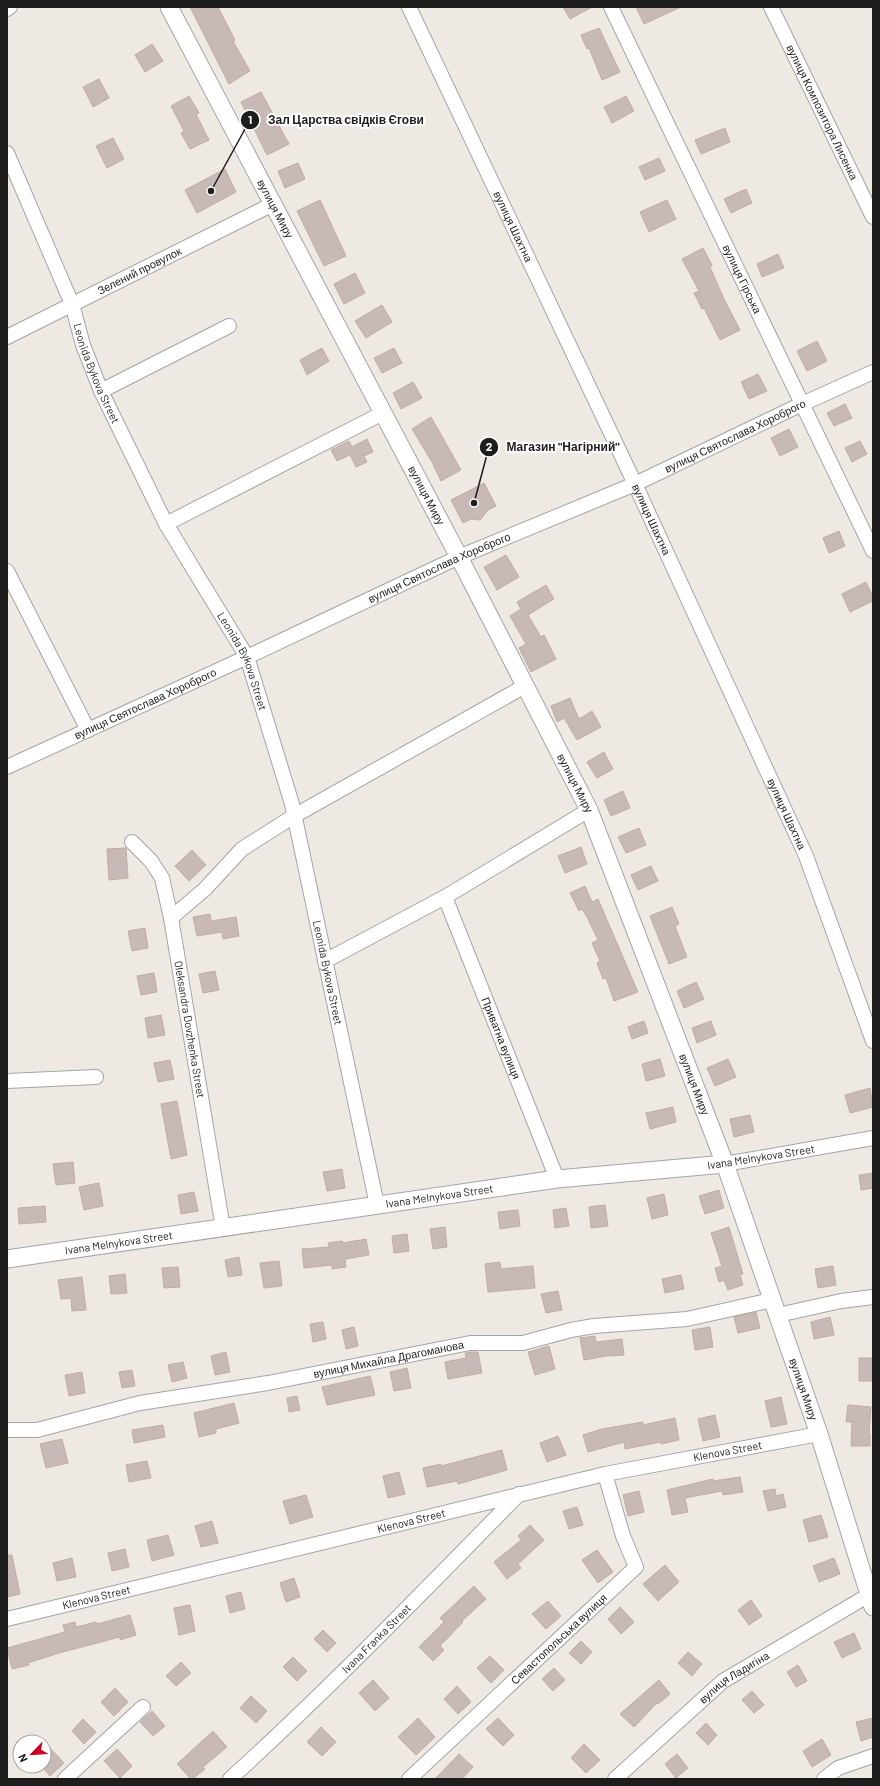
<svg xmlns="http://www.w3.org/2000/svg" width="880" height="1786" font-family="Barlow,sans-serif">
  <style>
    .building { fill: #c7bab6; stroke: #c2aca4 }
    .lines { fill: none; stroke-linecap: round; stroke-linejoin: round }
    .minor-casing { stroke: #a4a4a4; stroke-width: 16 }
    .tertiary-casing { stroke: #a4a4a4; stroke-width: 19 }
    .minor { stroke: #fff; stroke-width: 14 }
    .tertiary { stroke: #fff; stroke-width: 17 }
    .labels { text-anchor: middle; stroke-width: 4; stroke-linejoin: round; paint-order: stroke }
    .street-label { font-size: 11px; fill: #1d1d1d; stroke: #fff }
    .leader { fill: none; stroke: #1d1d1d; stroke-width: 1.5 }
    .callout-dot { fill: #1d1d1d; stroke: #fff; stroke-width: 1.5 }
    .mark-label { font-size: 12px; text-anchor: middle; font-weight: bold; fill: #fff }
    .callout-label { font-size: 12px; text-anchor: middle; font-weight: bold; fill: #1d1d1d; stroke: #fff; stroke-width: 4; stroke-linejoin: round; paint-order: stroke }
  </style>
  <rect width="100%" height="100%" fill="#efe9e3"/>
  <!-- building -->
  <path class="building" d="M190 7H218L235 40 233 41 250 71 229 84Z
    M563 7H592L570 19Z
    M636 7H681L644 24Z
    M599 28 620 72 602 80 589 48 587 49 581 35Z
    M152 44 163 61 145 72 135 55Z
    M99 79 109 98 93 107 83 87Z
    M261 92 289 144 267 155 241 102Z
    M189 96 199 113 196 114 209 140 190 149 181 133 184 131 171 106Z
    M626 96 634 111 612 123 604 107Z
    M725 128 730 142 701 154 695 140Z
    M113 138 124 159 107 168 96 146Z
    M659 158 665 171 645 180 639 167Z
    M298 163 305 179 285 188 278 171Z
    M225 169 236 192 197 213 185 190Z
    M746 189 752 203 731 213 724 199Z
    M320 200 346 256 324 266 297 211Z
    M667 200 676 219 649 232 640 212Z
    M703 248 712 265 710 267 724 299 740 330 720 340 704 308 702 309 694 293 699 291 682 259Z
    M778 254 784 268 762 277 757 264Z
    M355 273 365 293 344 304 334 284Z
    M382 305 392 322 366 338 355 321Z
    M817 341 827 361 807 371 797 351Z
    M322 348 329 361 307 375 300 360Z
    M394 348 402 363 382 373 374 358Z
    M758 374 767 391 749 399 741 382Z
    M413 382 422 398 401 409 393 393Z
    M845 404 852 418 834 426 827 413Z
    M431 417 461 470 441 481 432 462 412 429Z
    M789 429 798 447 780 456 771 438Z
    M367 439 373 452 364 456 367 462 356 467 350 455 337 461 331 450 349 441 352 447Z
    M860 441 867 454 852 462 845 448Z
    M484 483 496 506 488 510 480 520 471 519 463 523 451 500Z
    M839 531 845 546 829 553 823 538Z
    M506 555 519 577 497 590 484 567Z
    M866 582 873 597V601L850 612 842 594Z
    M546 585 554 599 528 615 541 637 544 635 556 659 531 672 519 648 526 644 510 616 521 609 517 602Z
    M570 698 579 719 592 711 601 727 577 740 564 718 557 722 551 706Z
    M604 752 613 769 597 778 587 762Z
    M623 791 630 808 611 816 604 800Z
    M639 828 646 845 626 853 618 837Z
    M581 847 587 864 565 873 558 856Z
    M126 848 128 878 109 880 107 849Z
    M192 850 206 865 189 881 175 866Z
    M651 866 658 881 638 890 631 875Z
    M585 886 592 902 598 899 638 992 614 1001 606 978 603 979 597 963 600 961 592 943 598 940 587 917 582 909 579 911 570 893Z
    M672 907 679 924 675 926 687 957 669 964 650 916Z
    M210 914 211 921 236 917 239 936 223 939 222 932 197 936 193 917Z
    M145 928 148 948 132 951 128 931Z
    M215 971 219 990 203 993 199 974Z
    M154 973 157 992 141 995 137 976Z
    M696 982 704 999 684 1008 677 991Z
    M161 1015 165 1035 148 1038 145 1018Z
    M644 1021 648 1033 632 1039 628 1027Z
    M711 1021 716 1035 697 1043 692 1028Z
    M660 1059 665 1076 646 1081 642 1064Z
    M728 1059 736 1077 715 1086 707 1068Z
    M170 1060 174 1079 158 1082 154 1063Z
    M870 1088 873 1107 850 1113 845 1095Z
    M177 1101 187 1155 171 1159 161 1104Z
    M673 1107 676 1122 650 1129 646 1113Z
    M750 1115 754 1132 734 1137 730 1119Z
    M73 1162 75 1183 56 1185 53 1164Z
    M342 1169 345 1188 327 1191 323 1172Z
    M873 1173V1188L861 1190 859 1175Z
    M99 1183 103 1206 84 1210 79 1187Z
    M719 1190 724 1208 705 1214 699 1196Z
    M194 1192 198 1211 181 1214 178 1195Z
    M664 1194 668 1215 652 1219 647 1198Z
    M605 1205 608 1226 591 1228 589 1207Z
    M45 1206 46 1222 19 1224 18 1208Z
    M566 1208 569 1226 555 1228 553 1210Z
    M518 1210 520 1226 500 1229 498 1212Z
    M445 1227 447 1247 433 1249 430 1229Z
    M729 1227 743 1274 740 1275 743 1285 728 1290 724 1280 719 1282 715 1268 722 1266 711 1233Z
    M407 1234 409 1251 394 1253 392 1236Z
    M366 1239 369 1255 345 1259 346 1267 332 1269V1265L304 1268 302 1249 329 1247 328 1243 342 1241 343 1243Z
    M239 1257 242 1275 228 1277 225 1260Z
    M279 1261 282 1286 264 1288 260 1263Z
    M500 1262 501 1269 533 1266 535 1288 488 1292 485 1264Z
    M833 1266 836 1285 818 1288 815 1269Z
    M178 1267 180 1287 164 1288 162 1268Z
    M125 1274 127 1293 111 1294 109 1276Z
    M681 1275 684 1289 665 1293 662 1279Z
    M82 1277 86 1310 72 1311 71 1298 61 1299 58 1280Z
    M558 1291 562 1310 546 1313 541 1294Z
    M756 1312 760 1328 738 1333 734 1317Z
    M830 1317 834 1335 814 1339 811 1322Z
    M323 1322 326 1339 313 1342 310 1324Z
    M354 1327 358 1346 346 1349 342 1330Z
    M710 1327 713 1347 695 1350 692 1330Z
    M595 1336 596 1342 622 1339 624 1355 612 1356V1355L584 1360 580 1338Z
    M549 1346 555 1369 535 1375 528 1352Z
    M226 1352 230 1372 215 1375 211 1356Z
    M471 1352H478L482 1373 448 1379 445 1362 466 1358 465 1353Z
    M859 1358H873L872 1381H859Z
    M183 1362 187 1378 172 1382 168 1365Z
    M407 1368 411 1388 394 1391 390 1372Z
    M132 1370 135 1386 122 1388 119 1372Z
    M82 1372 85 1393 69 1396 65 1375Z
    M370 1376 375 1395 327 1405 322 1387Z
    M297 1396 300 1410 289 1412 287 1398Z
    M781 1397 787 1424 771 1427 765 1401Z
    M234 1403 239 1423 216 1429V1433L199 1437 194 1413Z
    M848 1405 871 1407 869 1434H870V1446H851L852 1422H846Z
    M715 1415 720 1437 703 1441 698 1419Z
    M675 1418 679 1440 661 1444V1442L625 1449 624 1442 588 1452 583 1435 602 1429 643 1422V1425Z
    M163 1425 165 1437 134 1443 132 1430Z
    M558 1436 566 1455 547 1462 540 1443Z
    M62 1439 68 1463 46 1468 40 1444Z
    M502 1450 507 1470 458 1484 457 1481 427 1487 423 1468 441 1464V1466Z
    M147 1461 151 1478 129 1482 126 1465Z
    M399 1472 405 1494 388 1498 383 1476Z
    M740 1477 743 1492 723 1495 722 1491 685 1498 688 1512 672 1515 667 1490 713 1479V1481Z
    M775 1489 776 1496 783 1494 786 1507 768 1511 763 1491Z
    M639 1491 644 1512 628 1516 623 1495Z
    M306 1495 313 1517 290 1524 283 1501Z
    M577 1507 583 1525 569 1529 563 1511Z
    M821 1515 828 1537 809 1542 803 1520Z
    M212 1521 218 1543 201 1547 195 1526Z
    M530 1525 544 1540 518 1564 521 1568 507 1579 494 1562 521 1540 518 1536Z
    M168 1535 174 1555 152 1561 147 1540Z
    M125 1549 129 1567 112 1571 108 1553Z
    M597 1550 613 1572 598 1583 582 1560Z
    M7 1555H12L20 1594 7 1597Z
    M72 1558 76 1577 57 1581 53 1563Z
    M834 1558 840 1574 819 1582 813 1566Z
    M665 1565 679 1582 658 1601 643 1584Z
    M294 1578 300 1597 286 1602 280 1583Z
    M474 1586 486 1599 462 1621 463 1622 440 1646 444 1650 433 1661 419 1647 444 1622 440 1618Z
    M241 1592 245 1609 230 1613 226 1596Z
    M751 1600 762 1616 749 1625 738 1610Z
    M548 1601 561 1616 546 1629 532 1614Z
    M190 1605 195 1631 179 1635 174 1608Z
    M620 1607 634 1622 621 1634 608 1619Z
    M130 1615 136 1635 120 1640V1637L59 1653 28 1663 29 1665 12 1669 7 1648 65 1632 63 1625 75 1622 76 1627 96 1622 97 1624Z
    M323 1630 336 1643 327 1652 314 1639Z
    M854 1633 861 1649 842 1658 834 1642Z
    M581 1641 592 1652 581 1664 569 1653Z
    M688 1652 702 1664 692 1676 678 1663Z
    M490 1656 504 1670 491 1683 477 1668Z
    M293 1657 307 1671 297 1681 283 1667Z
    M181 1662 191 1673 176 1686 166 1676Z
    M798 1665 807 1681 796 1687 787 1672Z
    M554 1668 565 1680 553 1691 542 1679Z
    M373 1680 389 1698 375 1711 359 1693Z
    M659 1680 670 1694 658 1704 657 1703 634 1727 620 1714Z
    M457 1686 471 1702 458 1714 444 1699Z
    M115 1688 128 1702 114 1716 101 1702Z
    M752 1691 764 1705 754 1713 742 1700Z
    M251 1696 267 1711 256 1723 240 1708Z
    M152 1711 165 1726 153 1736 140 1722Z
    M418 1718 435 1737 416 1755 398 1737Z
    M498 1718 514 1735 503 1746 486 1729Z
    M873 1718V1737L861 1741 856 1722Z
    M83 1719 96 1732 84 1744 72 1731Z
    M706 1723 717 1735 708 1745 696 1733Z
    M321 1727 336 1742 322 1756 307 1742Z
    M213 1731 227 1747 203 1767 205 1769 193 1779H191L177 1764Z
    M822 1739 831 1755 812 1767 803 1751Z
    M584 1744 600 1760 586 1773 571 1758Z
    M50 1748 64 1763 50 1776 44 1769V1754Z
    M117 1749 132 1766 120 1778 104 1761Z
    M459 1754 473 1767 462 1779H435Z
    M677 1754 688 1768 676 1778 665 1764Z"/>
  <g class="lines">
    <defs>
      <g id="minor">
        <path id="s1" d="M409 7 635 484 806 856 873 1041"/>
        <path id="s2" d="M611 7 873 551"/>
        <path id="s3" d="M771 7 873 217"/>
        <path d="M7 9 10 7"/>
        <path id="s4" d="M7 153 72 304 83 345 101 391 166 524 247 657 292 804 377 1205"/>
        <path id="s5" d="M7 337 273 204"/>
        <path d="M101 391 229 326"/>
        <path d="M166 524 383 413"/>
        <path d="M7 571 88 730"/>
        <path id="s6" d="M7 767 247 657 459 557 635 484 802 404 873 372"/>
        <path id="s7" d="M132 842 151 861 162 878 171 918 223 1228"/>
        <path id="s8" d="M445 897 557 1179"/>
        <path d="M171 918 205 889 242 849 294 816 525 686"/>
        <path d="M325 961 445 897 589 810"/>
        <path d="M7 1081 96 1077"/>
        <path d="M725 1164 873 1138"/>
        <path d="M778 1315 841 1301 873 1297"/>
        <path id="s9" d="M7 1430H37L140 1403 268 1383 470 1343H523L571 1330 594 1326 687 1319 772 1300"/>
        <path id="s10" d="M7 1619 605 1474 819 1434"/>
        <path d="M65 1779 143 1707"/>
        <path id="s11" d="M230 1779C330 1688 424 1591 519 1494"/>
        <path id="s12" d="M409 1779 636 1567 623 1536 605 1474"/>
        <path id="s13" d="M615 1779 723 1681 869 1595"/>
        <path d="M824 1779 838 1768 873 1756"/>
      </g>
      <g id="tertiary">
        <path id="s14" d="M169 7 459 557 589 810 725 1164 819 1434 873 1607"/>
        <path id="s15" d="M7 1259 557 1179 725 1164"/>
      </g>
    </defs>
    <!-- minor casing -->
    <use href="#minor" class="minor-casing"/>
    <!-- tertiary casing -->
    <use href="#tertiary" class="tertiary-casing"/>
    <!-- minor -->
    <use href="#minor" class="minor"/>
    <!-- tertiary -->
    <use href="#tertiary" class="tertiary"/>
  </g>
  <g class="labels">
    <!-- street labels -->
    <g class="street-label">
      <text dy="4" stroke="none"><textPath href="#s3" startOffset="117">вулиця Композитора Лисенка</textPath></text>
      <text dy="4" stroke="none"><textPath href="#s14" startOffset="228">вулиця Миру</textPath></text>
      <text dy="4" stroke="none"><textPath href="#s1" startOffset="243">вулиця Шахтна</textPath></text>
      <text dy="4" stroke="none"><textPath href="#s5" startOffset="148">Зелений провулок</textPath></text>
      <text dy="4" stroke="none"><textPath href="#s2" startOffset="302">вулиця Гірська</textPath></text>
      <text dy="4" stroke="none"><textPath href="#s4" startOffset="238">Leonida Bykova Street</textPath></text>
      <text dy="4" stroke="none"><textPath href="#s6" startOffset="800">вулиця Святослава Хороброго</textPath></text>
      <text dy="4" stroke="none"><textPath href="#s14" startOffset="552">вулиця Миру</textPath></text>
      <text dy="4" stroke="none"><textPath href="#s1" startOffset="567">вулиця Шахтна</textPath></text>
      <text dy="4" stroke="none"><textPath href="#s6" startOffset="476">вулиця Святослава Хороброго</textPath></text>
      <text dy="4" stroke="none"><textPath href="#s4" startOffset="562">Leonida Bykova Street</textPath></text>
      <text dy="4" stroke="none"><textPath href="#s6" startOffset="152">вулиця Святослава Хороброго</textPath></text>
      <text dy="4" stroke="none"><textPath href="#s14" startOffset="876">вулиця Миру</textPath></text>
      <text dy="4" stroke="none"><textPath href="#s1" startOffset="891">вулиця Шахтна</textPath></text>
      <text dy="4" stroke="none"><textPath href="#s4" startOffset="886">Leonida Bykova Street</textPath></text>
      <text dy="4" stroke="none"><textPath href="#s7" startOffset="201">Oleksandra Dovzhenka Street</textPath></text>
      <text dy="4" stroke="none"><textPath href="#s8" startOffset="152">Приватна вулиця</textPath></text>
      <text dy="4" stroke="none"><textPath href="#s14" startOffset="1200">вулиця Миру</textPath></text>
      <text transform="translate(761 1157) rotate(-9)" y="4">Ivana Melnykova Street</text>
      <text dy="4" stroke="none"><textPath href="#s15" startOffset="437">Ivana Melnykova Street</textPath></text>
      <text dy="4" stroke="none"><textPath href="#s15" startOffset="113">Ivana Melnykova Street</textPath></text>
      <text dy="4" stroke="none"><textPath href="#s9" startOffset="389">вулиця Михайла Драгоманова</textPath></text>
      <text dy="4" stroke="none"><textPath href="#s14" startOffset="1524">вулиця Миру</textPath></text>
      <text dy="4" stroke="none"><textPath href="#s10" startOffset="740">Klenova Street</textPath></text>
      <text dy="4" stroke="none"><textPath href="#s10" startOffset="416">Klenova Street</textPath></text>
      <text dy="4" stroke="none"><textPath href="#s10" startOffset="92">Klenova Street</textPath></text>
      <text dy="4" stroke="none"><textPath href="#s11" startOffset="203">Ivana Franka Street</textPath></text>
      <text dy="4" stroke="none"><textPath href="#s12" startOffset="205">Севастопольська вулиця</textPath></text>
      <text dy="4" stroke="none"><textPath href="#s13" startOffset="157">вулиця Ладигіна</textPath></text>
    </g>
  </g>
  <!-- callouts -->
  <path class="leader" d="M211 191L250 120M474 503L489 447"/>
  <g class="callout-dot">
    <circle cx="211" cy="191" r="4"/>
    <circle cx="474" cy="503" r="4"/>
    <circle cx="250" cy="120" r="10"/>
    <circle cx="489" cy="447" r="10"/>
  </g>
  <g class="mark-label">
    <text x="250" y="124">1</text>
    <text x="489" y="451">2</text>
  </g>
  <g class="callout-label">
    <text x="346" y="124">Зал Царства свідків Єгови</text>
    <text x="563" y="451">Магазин "Нагірний"</text>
  </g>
  <!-- border -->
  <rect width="880" height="1786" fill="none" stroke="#1d1d1d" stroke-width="16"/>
  <!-- north arrow -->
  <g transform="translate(32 1754) rotate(245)"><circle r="19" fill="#ffffff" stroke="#a5a5a5"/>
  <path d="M0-3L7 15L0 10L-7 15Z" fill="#cb0021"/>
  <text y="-6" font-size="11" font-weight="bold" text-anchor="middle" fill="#1d1d1d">N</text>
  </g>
</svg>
